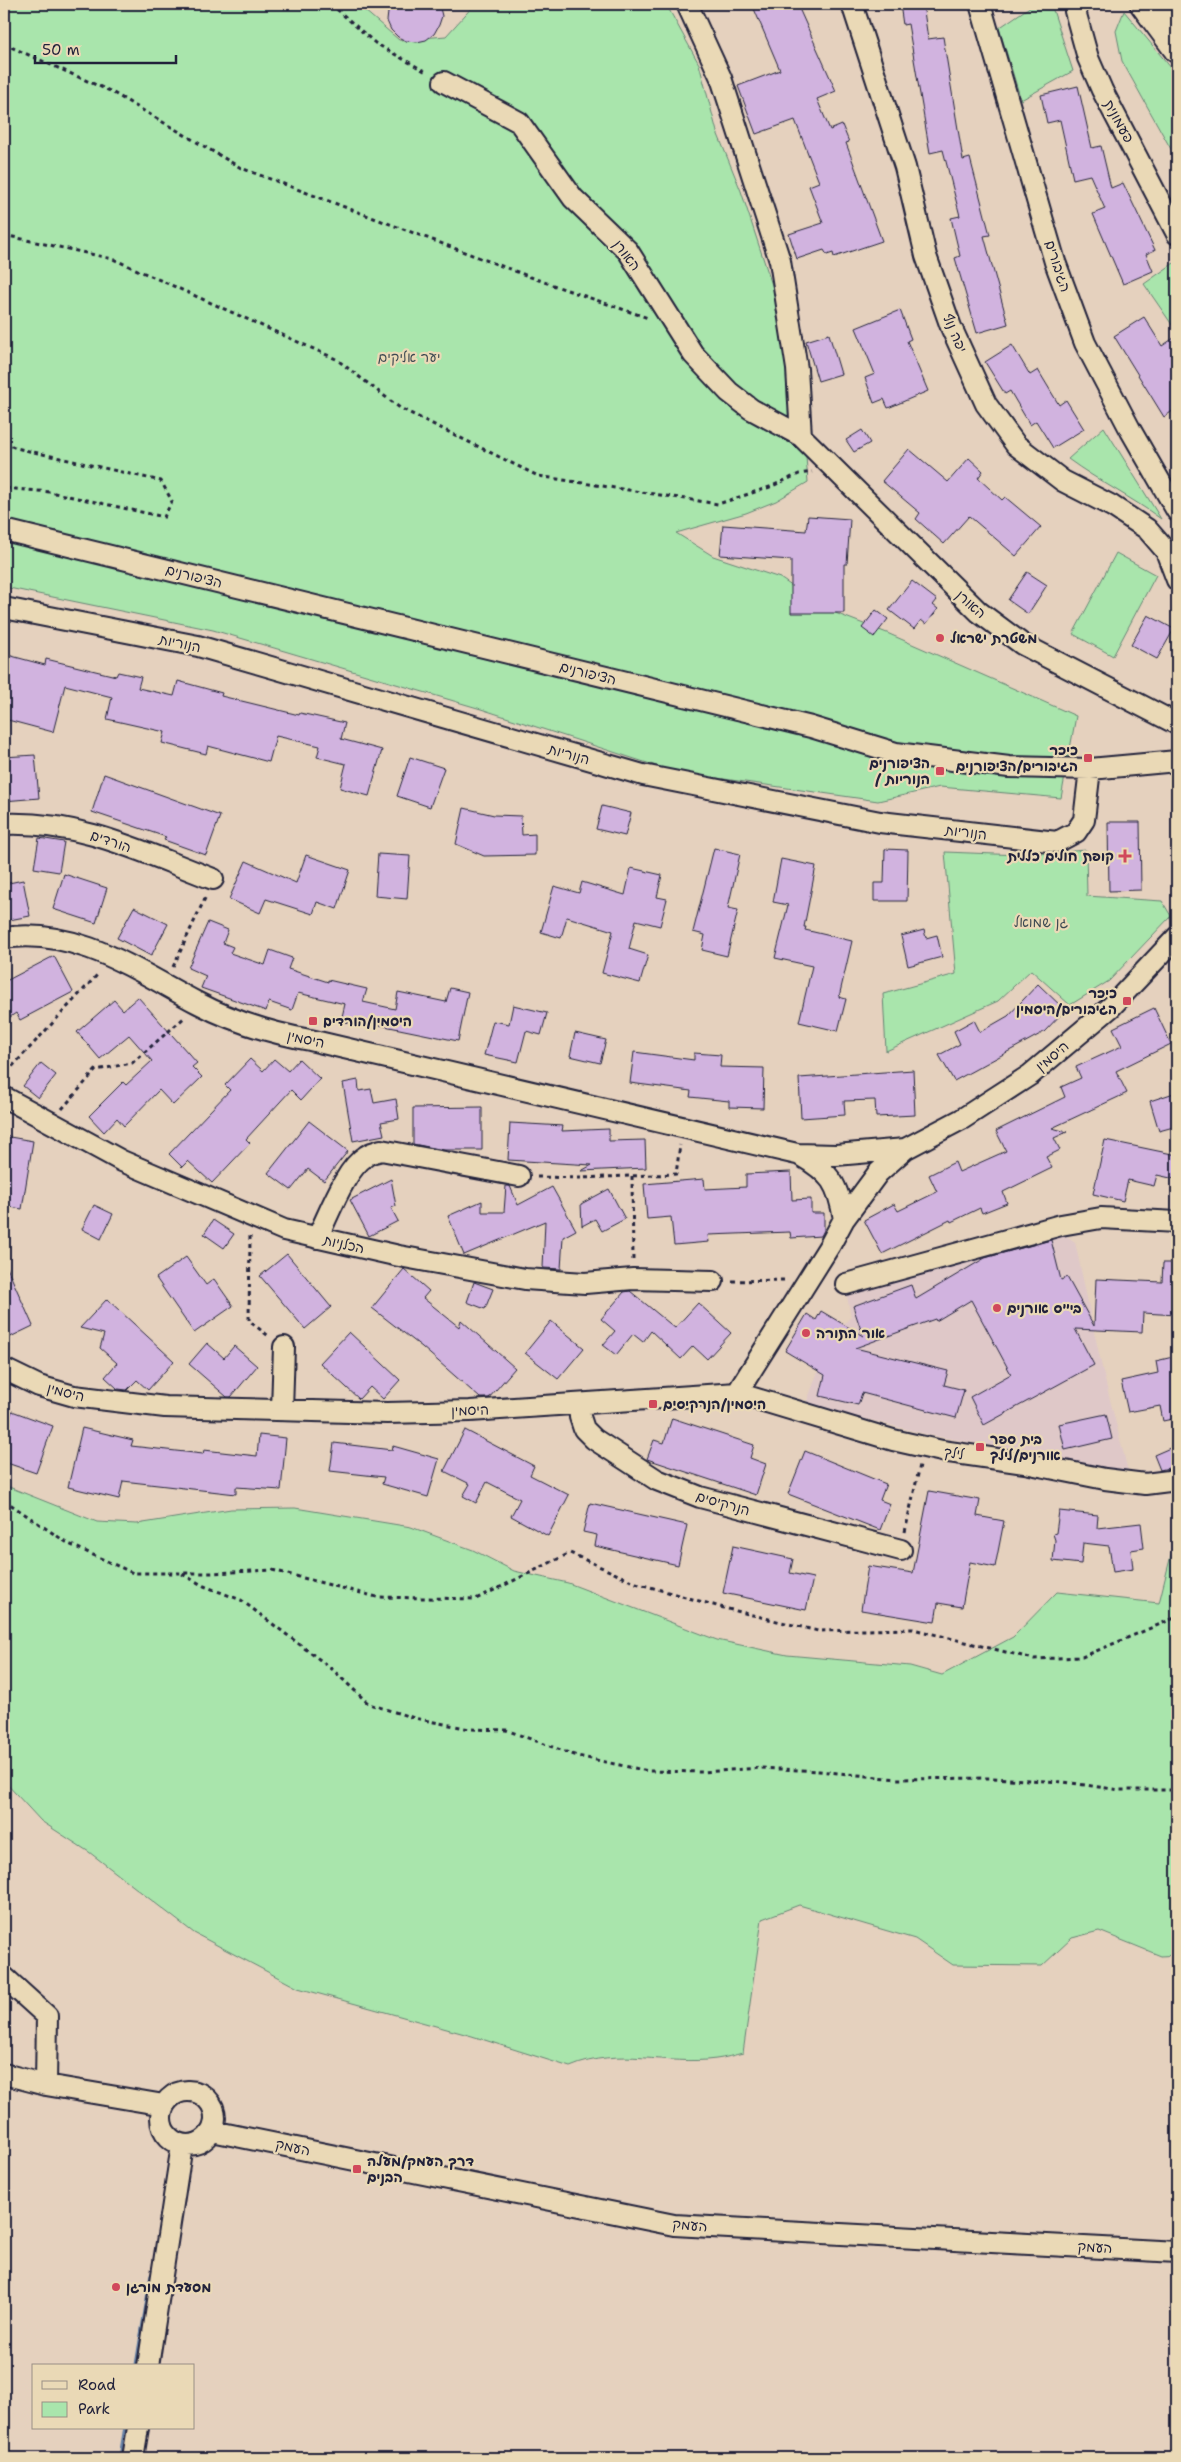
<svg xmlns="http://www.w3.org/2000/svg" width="1181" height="2462" font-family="'Shantell Sans','Playpen Sans Hebrew',sans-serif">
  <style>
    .built { fill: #dfc8c8 }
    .green { fill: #a9e5ac; stroke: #668474 }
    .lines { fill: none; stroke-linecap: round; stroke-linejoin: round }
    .stream { stroke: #6581a5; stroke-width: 5.5 }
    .building { fill: #d1b3df; stroke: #22223b }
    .minor-casing { stroke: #22223b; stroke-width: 24 }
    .major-casing { stroke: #22223b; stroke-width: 29 }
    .path { stroke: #22223b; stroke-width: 3; stroke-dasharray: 4 4; stroke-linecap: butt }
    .minor { stroke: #ead9b6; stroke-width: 20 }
    .major { stroke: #ead9b6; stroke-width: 25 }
    .poi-dot { fill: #d1495b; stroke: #ead9b6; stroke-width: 2 }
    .labels { text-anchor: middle; stroke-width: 4.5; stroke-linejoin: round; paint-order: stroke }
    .street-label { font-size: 14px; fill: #22223b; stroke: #ead9b6 }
    .park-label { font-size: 14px; fill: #3d4952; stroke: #ead9b6 }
    .poi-label { font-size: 14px; font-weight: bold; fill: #22223b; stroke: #ead9b6; text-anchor: start }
  </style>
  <rect width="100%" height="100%" fill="#e5d1be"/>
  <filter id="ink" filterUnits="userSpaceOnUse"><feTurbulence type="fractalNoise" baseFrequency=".02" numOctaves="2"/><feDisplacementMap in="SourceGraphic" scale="10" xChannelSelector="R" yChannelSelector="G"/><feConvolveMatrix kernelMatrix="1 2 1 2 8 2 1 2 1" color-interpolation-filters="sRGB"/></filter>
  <g filter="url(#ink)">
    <!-- built -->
    <path class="built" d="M1064 1234 1075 1242 1103 1372 1128 1471 930 1435 806 1404 831 1336 851 1317 847 1296Z"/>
    <!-- green -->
    <path class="green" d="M4 4H357L399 40 446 36 475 4H666L699 64 717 132 741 191 795 355 796 434 806 457 808 482 776 501 746 513 676 533 713 556 780 578 825 609 887 633 1076 716 1061 798 940 787 878 801 675 772 481 709 213 630 4 587Z
      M1034 4H1051L1073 71 1021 100 999 28Z
      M1124 11 1177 75V160L1122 61 1116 31Z
      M1174 263 1177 266V332L1144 284Z
      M1104 427 1161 519C1131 497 1098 481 1068 459Z
      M1116 553 1156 575 1113 656 1073 634Z
      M1086 850 1087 896 1162 901 1171 916 1109 981 1070 1005 1031 970 998 1001 886 1051 883 994 956 974 945 852 1020 855Z
      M4 1485 97 1522 137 1524 231 1509 295 1508 411 1527 473 1550 514 1571 568 1583 717 1640 787 1655 910 1666 942 1675 1013 1637 1057 1592 1159 1603 1172 1551 1177 1555V1955L1161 1956 1099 1931 1072 1938 1042 1966 953 1965 915 1939 799 1905 762 1919 743 2053C734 2055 725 2058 716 2059 665 2066 620 2046 570 2067L472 2036 298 1988 194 1933 89 1852 41 1821 4 1781Z"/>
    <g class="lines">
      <!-- stream -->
      <path class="stream" d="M137 2366 152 2276
        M121 2458 126 2428"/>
    </g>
    <!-- building -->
    <path class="building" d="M389 4H439L442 16 439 25 434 34 426 40 417 42 406 41 398 37 391 30 387 21Z
      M752 4H797L836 91 817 99 830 130 842 125 849 142 846 143 882 241 834 257 833 253 827 255 824 250 797 259 789 234 823 223 809 186 819 182 795 120 756 134 738 86 780 70Z
      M900 4H923L928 39 943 37 963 160 970 158 990 235 984 236 1008 324 977 333 955 258 960 256 951 218 960 216 943 150 930 153 908 24 903 25Z
      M1078 86 1092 148 1101 146 1111 188 1123 183 1155 250 1146 254 1153 271 1123 284 1093 214 1105 209 1090 175 1073 179 1060 120 1047 123 1041 95Z
      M900 310 911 339 907 341 928 391 888 408 884 399 874 403 865 378 875 374 856 328Z
      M1144 317 1162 346 1177 336V408L1164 417 1114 336Z
      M829 334 841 374 818 381 806 341Z
      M1012 345 1030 375 1038 370 1059 405 1066 400 1084 429 1053 448 1036 421 1030 425 1010 391 1005 394 985 362Z
      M862 430 870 443 854 452 846 440Z
      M909 449 948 482 969 458 983 471 978 478 1002 500 1005 497 1041 527 1016 556 969 516 944 544 916 519 920 513 882 481Z
      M808 516 850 519 847 564H844V613H791V560L720 555 723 525 806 531Z
      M1027 572 1047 585 1028 614 1008 600Z
      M912 581 937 600 933 605 938 609 926 624 921 620 914 629 889 610Z
      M876 610 888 619 874 637 862 628Z
      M1148 615 1174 629 1157 659 1131 645Z
      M4 654 45 665 46 659 116 676 118 672 141 677 138 688 174 696 178 681 222 693 221 696 299 715 300 713 345 723 341 739 382 750 369 796 340 788 346 764 317 757 320 746 276 736 269 762 208 746 206 754 162 743 165 732 107 719 112 697 65 685 53 732 4 719Z
      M35 755 39 798 4 801V757Z
      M410 757 444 768 430 807 397 796Z
      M104 774 220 816 206 855 164 840 166 837 92 812Z
      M602 806 631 813 625 836 596 829Z
      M464 808 494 815 521 816 522 835 535 834V855L484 856 456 844Z
      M1108 822H1140L1141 890 1109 891Z
      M39 838 64 842 59 872 34 868Z
      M714 848 740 854 728 908 738 910 727 956 702 950 705 935 693 932Z
      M885 849 908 850 907 901H874V883H884Z
      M378 854 410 856 407 899 375 896Z
      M306 855 350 870 337 909 317 902 313 914 266 899 260 913 229 899 246 861 296 883Z
      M781 859 816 866 804 927H806L805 930 852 941 839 997 846 999 838 1031 799 1022 812 966 775 958 788 905 773 902Z
      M631 868 662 875 657 897 667 899 660 926 636 920 629 949 648 955 640 983 602 973 613 931 567 917 561 938 541 932 554 886 579 893 582 882 625 895Z
      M64 874 107 888 96 923 53 909Z
      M23 880 30 916 4 921V884Z
      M134 907 168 924 151 956 117 938Z
      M208 922 228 930 223 943 233 947 230 953 265 965 270 950 292 958 288 969 328 982V980L367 989 363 1002 395 1009 398 992 446 1002 450 988 468 992 458 1041 370 1023 369 1027 341 1021 345 1004 298 993 292 1010 269 1002 266 1011 201 988 206 976 188 968Z
      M924 930 926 938 937 935 942 957 908 966 901 936Z
      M54 956 73 992 20 1020 16 1013 4 1021V982Z
      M1038 984 1065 1010 1044 1032 954 1081 939 1055 960 1044 954 1031 974 1020 980 1032 1008 1016Z
      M138 997 197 1063 192 1067 202 1077 173 1105 159 1090 124 1126 117 1118 104 1132 89 1116 123 1082 126 1085 152 1061 129 1035 100 1059 77 1032 114 1000 123 1010Z
      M513 1005 547 1013 541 1035 526 1031 518 1062 484 1055 493 1021 509 1024Z
      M1154 1008 1171 1044 1116 1071 1127 1093 1052 1128 1067 1132 1054 1138 1060 1150 1046 1157 1052 1168 1003 1192 1007 1203 982 1213 980 1208 951 1222 950 1220 882 1254 864 1220 894 1204 898 1211 937 1192 929 1175 955 1162 959 1172 1006 1151 996 1131 1065 1097 1061 1087 1081 1078 1076 1067 1122 1046 1113 1028Z
      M575 1033 606 1040 600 1063 570 1056Z
      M634 1052 694 1060V1053L721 1055 720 1067 764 1068 763 1108 729 1107V1101L690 1097 691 1091 630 1083Z
      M250 1059 263 1071 274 1059 288 1071 299 1059 320 1079 301 1100 291 1090 246 1139 250 1143 212 1183 188 1161 182 1167 169 1154 230 1090 225 1085Z
      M41 1063 56 1075 38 1098 23 1086Z
      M913 1070 915 1115 876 1117 875 1100 844 1101 845 1115 801 1118 799 1078Z
      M358 1080 359 1091 371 1089 374 1103 396 1099 399 1119 381 1122 384 1135 353 1141 343 1083Z
      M1177 1092V1126L1159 1131 1150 1101Z
      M482 1107V1150H444L413 1144V1108Z
      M309 1121 348 1151 324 1181 308 1169 291 1190 268 1173Z
      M510 1123 563 1126 562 1131 609 1129V1141L645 1140 646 1168 581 1171 592 1165 508 1160Z
      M4 1136 33 1141 22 1209 4 1206Z
      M1105 1140 1177 1155 1175 1179 1157 1175 1154 1186 1128 1180 1123 1201 1093 1194Z
      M791 1172 792 1200 811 1199V1213H824V1230L821 1236 791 1238 790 1232 708 1235 709 1242 674 1245 671 1217 647 1219 644 1184 704 1179 705 1189 746 1187V1174Z
      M391 1179 396 1206 391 1208 398 1221 369 1236 350 1200Z
      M506 1186H510L518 1205 552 1187 576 1230 563 1237 561 1269 543 1268 545 1221 464 1255 448 1216 482 1201V1212H504Z
      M609 1189 625 1219 602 1231 595 1219 582 1226 581 1204Z
      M94 1205 113 1214 101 1239 82 1229Z
      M213 1220 234 1234 224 1248 204 1234Z
      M1051 1240 1061 1280 1067 1277 1094 1326 1096 1279 1162 1282 1163 1263H1177V1315L1143 1313 1142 1332 1075 1329 1094 1365 984 1425 970 1397 1011 1374 971 1300 936 1321 935 1319 855 1348 948 1371 944 1385 964 1390 956 1418 862 1393 858 1405 820 1396 825 1375 785 1351 807 1314 816 1320 821 1311 863 1336 853 1306 911 1285 916 1299 985 1258Z
      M287 1254 331 1307 305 1329 260 1276Z
      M186 1257 206 1285 214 1279 233 1306 194 1333 156 1278Z
      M4 1261 33 1326 4 1340Z
      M404 1269 429 1291 423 1298 459 1327 461 1320 515 1368 489 1398H480L422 1347 372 1308Z
      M474 1282 493 1289 485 1309 467 1302Z
      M630 1291 675 1328 698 1303 731 1333 707 1359 693 1346 681 1359 651 1331 643 1342 633 1334 616 1355 603 1345 615 1331 601 1319 624 1292Z
      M107 1299 174 1361 148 1390 137 1380 127 1390 118 1389 105 1377 117 1363 100 1348 104 1334 80 1328Z
      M551 1321 584 1348 558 1379 525 1353Z
      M349 1332 400 1380 383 1399 370 1387 359 1399 320 1363Z
      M207 1343 224 1358 234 1346 257 1366 231 1397H227L189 1364Z
      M1177 1356V1418L1163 1421 1160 1406 1128 1412 1121 1381 1158 1373 1156 1361Z
      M12 1411 53 1426 36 1473 4 1462V1435Z
      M1106 1414 1112 1439 1065 1450 1059 1424Z
      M672 1418 754 1445 750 1458 766 1464 756 1495 647 1459 654 1440 664 1443Z
      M82 1428 133 1440 131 1446 203 1454 204 1450 257 1456 259 1435 286 1438 281 1490 236 1487V1494L123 1481 119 1499 68 1487Z
      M465 1430 534 1466 530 1475 569 1495 548 1536 511 1516 520 1499 487 1482 476 1503 463 1496 470 1484 444 1471Z
      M334 1443 392 1450 393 1446 439 1459 428 1497 382 1484 384 1477 330 1471Z
      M1177 1445V1466L1160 1470 1154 1455Z
      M805 1451 886 1484 880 1500 890 1504 880 1530 788 1494Z
      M929 1491 980 1500 977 1516 1004 1521 995 1567 970 1562 962 1607 938 1603 935 1622 861 1610 868 1566 913 1573Z
      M590 1503 687 1525 678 1565 595 1546 597 1535 583 1532Z
      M1059 1511 1098 1515 1097 1528 1141 1523 1144 1548 1131 1550 1133 1569 1113 1572 1109 1546 1083 1543 1081 1564 1053 1561 1055 1540 1053 1534 1056 1533Z
      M733 1546 793 1559 790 1573 813 1578 806 1610 723 1593Z"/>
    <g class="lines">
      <defs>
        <path id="minor" d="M687 4 721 78 780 261 797 369 801 436
          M852 4 905 167 926 256 951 327 986 404 1016 445 1063 481 1112 506 1147 529 1166 551 1177 580
          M980 4 1055 262 1085 343 1131 431 1177 511
          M1079 4 1075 11 1088 58 1102 90 1177 234
          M444 82 519 122 573 198 628 251 693 354 729 392 751 409 801 436 979 612 1022 644 1177 724
          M4 530 811 727 896 753 1009 767 1090 769 1177 761
          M4 608 198 646 643 775 880 822 1057 842 1076 832 1084 820 1090 769
          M4 824C82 821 142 852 213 879
          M4 938C77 927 137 971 198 1003 234 1022 271 1033 310 1040L797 1154 836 1155 905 1149
          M4 1097 122 1161 284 1230 399 1256 525 1279 585 1283 633 1279 713 1281
          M800 1155C831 1173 838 1184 844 1219
          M317 1238C329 1215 344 1170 366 1156 369 1153 376 1152 381 1150L519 1176
          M846 1284 1061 1225 1101 1218 1177 1222
          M4 1369 39 1386 74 1396 165 1407 387 1413 470 1411 737 1393 893 1440 942 1451 1025 1463 1105 1479 1145 1484 1177 1480
          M737 1393 830 1245 844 1219 878 1173 905 1149 962 1119 1030 1075 1111 1007 1177 937
          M579 1404 580 1417 584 1429 594 1439 657 1480 700 1497 901 1550
          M282 1410 284 1347
          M4 1977 47 2016 46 2085
          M4 2074 46 2085 164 2105
          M161 2118a27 27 0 1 1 54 0a27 27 0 1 1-54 0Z
          M212 2131 674 2225 1177 2252
          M148 2366 182 2145
          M133 2458 138 2428"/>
        <path id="major" d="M1143 4 1177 50
          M1170 4 1177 13"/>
      </defs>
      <!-- minor casing -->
      <use href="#minor" class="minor-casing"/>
      <!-- major casing -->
      <use href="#major" class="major-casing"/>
      <!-- path -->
      <path class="path" d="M331 4 375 43 428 73
        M4 44 110 91 241 168 544 282 648 318
        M4 235 113 259 336 359 400 408 538 476 718 504 770 487 799 474 812 472
        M4 442 16 448 161 481 172 501 164 517 50 492 4 488
        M173 967 206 896
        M7 1081 9 1070 99 973
        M62 1109 96 1070 132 1063 185 1017
        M632 1176 633 1261
        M537 1177 582 1178 676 1174 680 1145
        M250 1236 249 1321 270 1337
        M732 1281 785 1280
        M4 1500 69 1544 133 1573H212L272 1570 377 1597 476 1599 570 1553 636 1583 724 1608 818 1631 913 1629 1034 1659 1082 1657 1177 1617
        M905 1532 920 1465
        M182 1574 204 1586 241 1600 332 1669 369 1704 414 1718 470 1729 506 1730 577 1756 648 1771 703 1772 760 1768 819 1771 897 1779 991 1778 1064 1782 1120 1790H1177"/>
      <!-- minor -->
      <use href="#minor" class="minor"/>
      <!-- major -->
      <use href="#major" class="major"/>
    </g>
  </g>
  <!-- markers -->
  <g class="poi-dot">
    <circle cx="940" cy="638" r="5"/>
    <rect x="1083" y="753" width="10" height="10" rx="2.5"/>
    <rect x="935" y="766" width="10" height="10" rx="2.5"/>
    <path d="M1122.5 848.5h5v5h5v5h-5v5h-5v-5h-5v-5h5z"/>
    <rect x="1122" y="996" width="10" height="10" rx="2.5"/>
    <rect x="308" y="1016" width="10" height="10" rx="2.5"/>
    <circle cx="997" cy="1308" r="5"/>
    <circle cx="806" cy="1333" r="5"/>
    <rect x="648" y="1399" width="10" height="10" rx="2.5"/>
    <rect x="975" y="1442" width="10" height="10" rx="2.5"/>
    <rect x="352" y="2164" width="10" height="10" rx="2.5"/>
    <circle cx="116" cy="2287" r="5"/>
  </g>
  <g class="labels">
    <!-- street labels -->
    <g class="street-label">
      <text transform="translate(1119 121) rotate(61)" y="5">פעמונית</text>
      <text transform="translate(627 255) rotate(52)" y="5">האורן</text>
      <text transform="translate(1058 266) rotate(72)" y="5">הגיבורים</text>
      <text transform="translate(955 333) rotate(67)" y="5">יפה נוף</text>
      <text transform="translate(194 576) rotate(14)" y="5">הציפורנים</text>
      <text transform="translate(971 604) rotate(41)" y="5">האורן</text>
      <text transform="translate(180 643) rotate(12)" y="5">הנוריות</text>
      <text transform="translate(588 673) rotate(14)" y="5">הציפורנים</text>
      <text transform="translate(569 754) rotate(16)" y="5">הנוריות</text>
      <text transform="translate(966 832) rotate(7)" y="5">הנוריות</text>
      <text transform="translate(111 841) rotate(19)" y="5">הורדים</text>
      <text transform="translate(306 1039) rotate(12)" y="5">היסמין</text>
      <text transform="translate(1052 1056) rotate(-40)" y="5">היסמין</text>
      <text transform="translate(344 1244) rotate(13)" y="5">הכלניות</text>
      <text transform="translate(66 1392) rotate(14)" y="5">היסמין</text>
      <text transform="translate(470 1410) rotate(-2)" y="5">היסמין</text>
      <text transform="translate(954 1453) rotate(9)" y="5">לילך</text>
      <text transform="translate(723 1503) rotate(16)" y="5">הנרקיסים</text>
      <text transform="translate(293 2147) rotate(12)" y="5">העמק</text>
      <text transform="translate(690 2225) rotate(5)" y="5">העמק</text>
      <text transform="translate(1095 2247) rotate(3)" y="5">העמק</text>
    </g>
    <!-- park labels -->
    <g class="park-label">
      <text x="409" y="362">יער אליקים</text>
      <text x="1041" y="927">גן שמואל</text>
    </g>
    <!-- poi labels -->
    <g class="poi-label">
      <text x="950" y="643">משטרת ישראל</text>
      <text x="1078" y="755" text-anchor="end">כיכר<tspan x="1078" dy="16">הגיבורים/הציפורנים</tspan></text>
      <text x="930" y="768" text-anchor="end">הציפורנים<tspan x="930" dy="16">/ הנוריות</tspan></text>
      <text x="1114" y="861" text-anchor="end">קופת חולים כללית</text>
      <text x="1117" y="998" text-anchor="end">כיכר<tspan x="1117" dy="16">הגיבורים/היסמין</tspan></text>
      <text x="323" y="1026">היסמין/הורדים</text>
      <text x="1007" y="1313">בי"ס אורנים</text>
      <text x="816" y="1338">אור התורה</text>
      <text x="663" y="1409">היסמין/הנרקיסים</text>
      <text x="990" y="1444">בית ספר<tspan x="990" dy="16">אורנים/לילך</tspan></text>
      <text x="367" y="2166">דרך העמק/מעלה<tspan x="367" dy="16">הבנים</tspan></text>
      <text x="126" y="2292">מסעדת מורגן</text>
    </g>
  </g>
  <!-- margin -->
  <rect width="1181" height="2462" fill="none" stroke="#ead9b6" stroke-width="20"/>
  <rect x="10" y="10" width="1161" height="2442" fill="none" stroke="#22223b" stroke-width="2" filter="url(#ink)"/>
  <!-- legend -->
  <rect x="32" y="2364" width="162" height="65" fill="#ead9b6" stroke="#9a9085"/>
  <rect x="42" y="2381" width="25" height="8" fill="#ead9b6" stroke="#9a9085"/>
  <text x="78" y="2390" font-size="15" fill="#22223b">Road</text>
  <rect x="42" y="2402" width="25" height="15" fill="#a9e5ac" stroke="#9a9085"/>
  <text x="78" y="2414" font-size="15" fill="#22223b">Park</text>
  <!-- scale -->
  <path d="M35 55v8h141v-8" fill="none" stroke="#22223b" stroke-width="2.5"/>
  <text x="42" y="55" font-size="15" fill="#22223b" stroke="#ead9b6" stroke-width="4" paint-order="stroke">50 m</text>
</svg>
